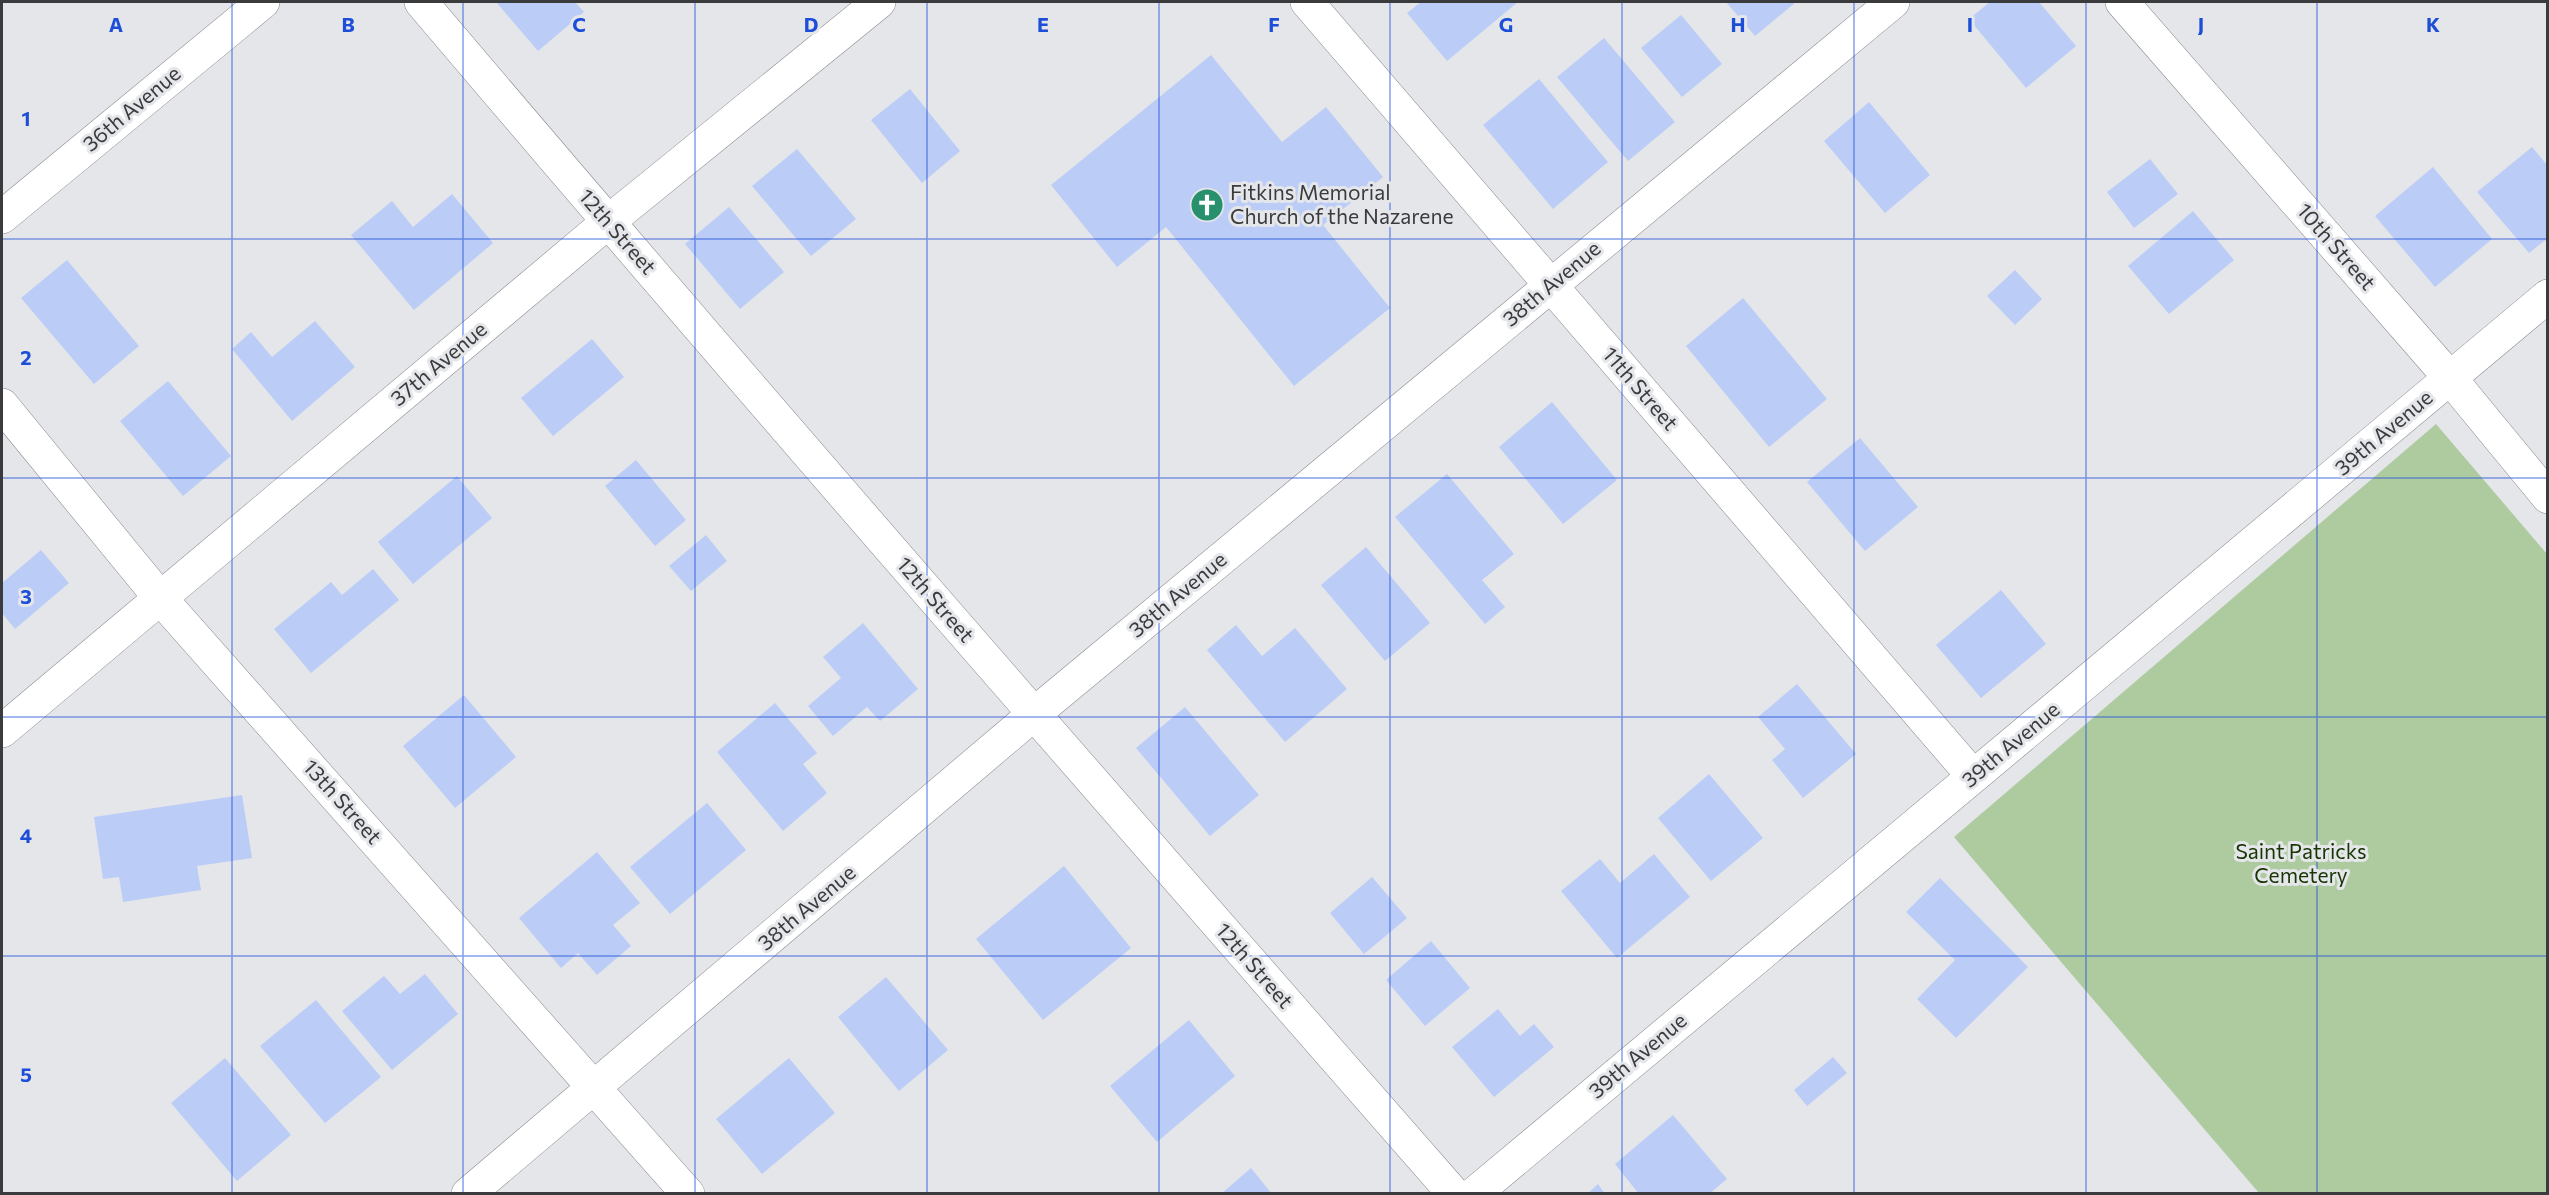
<svg xmlns="http://www.w3.org/2000/svg" width="2549" height="1195" font-family="Commissioner,sans-serif">
  <style>
    .green { fill: #aecba0 }
    .building { fill: #bbcdf6 }
    .lines { fill: none; stroke-linecap: round; stroke-linejoin: round }
    .minor-casing { stroke: #888a8e; stroke-width: 34 }
    .tertiary-casing { stroke: #888a8e; stroke-width: 34 }
    .minor { stroke: #fff; stroke-width: 33 }
    .tertiary { stroke: #fff; stroke-width: 33 }
    .grid { fill: none; stroke: #1d4ed8; stroke-width: 1.5; stroke-opacity: 0.55 }
    .labels { text-anchor: middle; stroke-width: 6; stroke-linejoin: round; paint-order: stroke }
    .street-label { font-size: 21px; fill: #3a3b3d; stroke: #e4e6ea }
    .poi-label { font-size: 21px; fill: #3a3b3d; stroke: #e4e6ea; text-anchor: start }
    .park-label { font-size: 21px; fill: #183603; stroke: #e4e6ea }
    .grid-label { font-size: 20px; text-anchor: middle; font-weight: bold; fill: #1d4ed8; stroke: #e4e6ea; stroke-width: 6; stroke-linejoin: round; paint-order: stroke }
  </style>
  <rect width="100%" height="100%" fill="#e4e6ea"/>
  <!-- green -->
  <path class="green" d="M2436 424 2547 554V1193H2259L1954 837Z"/>
  <!-- building -->
  <path class="building" d="M496 2H575L584 12 538 51Z
    M1421 2H1518L1447 61 1407 13Z
    M1726 2H1796L1755 36Z
    M1990 2H2039L2076 46 2026 88 1969 19Z
    M1681 15 1722 64 1682 97 1641 48Z
    M1604 38 1675 122 1628 161 1557 77Z
    M1211 55 1282 142 1326 107 1383 177 1323 225 1390 308 1294 386 1166 227 1117 267 1051 185Z
    M1539 79 1608 162 1553 209 1483 125Z
    M910 89 960 151 922 183 871 120Z
    M1869 102 1930 175 1885 213 1824 141Z
    M2532 147 2548 166V238L2529 253 2477 192Z
    M797 149 856 219 811 256 752 186Z
    M2150 159 2178 194 2134 228 2107 192Z
    M2433 167 2492 239 2435 287 2375 216Z
    M452 194 493 243 414 310 351 235 392 201 413 227Z
    M729 207 784 272 740 309 685 244Z
    M2193 211 2234 260 2169 314 2128 266Z
    M67 260 139 346 94 384 21 298Z
    M2015 270 2042 299 2015 325 1987 296Z
    M1743 298 1827 399 1769 447 1686 346Z
    M315 321 355 367 292 421 232 349 251 332 272 357Z
    M592 339 624 377 553 436 521 398Z
    M168 381 231 456 183 496 120 421Z
    M1552 402 1617 480 1563 524 1499 447Z
    M1860 438 1918 507 1865 551 1807 482Z
    M636 460 686 520 655 546 605 486Z
    M1447 474 1514 554 1482 580 1505 607 1485 624 1395 517Z
    M457 476 492 518 413 584 378 542Z
    M706 535 727 561 691 591 669 566Z
    M1366 547 1430 623 1385 661 1321 585Z
    M41 550 69 583 15 629 2 613V583Z
    M373 569 399 600 311 673 274 629 331 582 342 595Z
    M2001 590 2046 644 1981 698 1936 645Z
    M863 623 918 689 880 721 867 707 833 736 808 706 841 678 823 657Z
    M1236 625 1262 656 1295 628 1347 689 1285 742 1207 650Z
    M1797 684 1856 754 1803 798 1772 760 1785 749 1758 717Z
    M464 695 516 757 455 808 403 746Z
    M775 703 817 753 803 764 827 793 783 831 717 752Z
    M1185 707 1259 795 1210 836 1136 748Z
    M1709 774 1763 838 1711 881 1658 818Z
    M242 795 252 858 197 866 201 890 123 902 119 877 103 879 94 817Z
    M707 803 746 850 670 914 630 867Z
    M597 852 640 903 613 925 631 946 597 975 578 953 561 968 519 918Z
    M1654 854 1690 897 1617 958 1561 891 1600 859 1620 883Z
    M1064 866 1131 948 1043 1020 976 939Z
    M1372 877 1407 918 1364 954 1330 913Z
    M1940 878 2028 967 1956 1038 1917 999 1955 960 1906 912Z
    M1431 941 1470 988 1425 1026 1386 980Z
    M425 974 458 1014 392 1070 342 1011 384 976 400 994Z
    M886 977 948 1050 899 1091 838 1017Z
    M316 1000 381 1077 325 1123 260 1046Z
    M1498 1009 1520 1036 1534 1024 1554 1047 1494 1097 1452 1047Z
    M1189 1020 1235 1076 1157 1142 1110 1086Z
    M1833 1057 1847 1073 1807 1106 1794 1090Z
    M225 1058 291 1135 237 1181 171 1103Z
    M789 1058 835 1113 762 1174 716 1119Z
    M1673 1115 1727 1179 1709 1194H1639L1615 1164Z
    M1251 1168 1272 1194H1221Z
    M1598 1184 1605 1194H1587Z"/>
  <g class="lines">
    <defs>
      <path id="minor" d="M421 2C761 403 1107 798 1454 1194
        M1307 2 1973 776
        M2122 2 2450 378 2548 497
        M2 217 263 2
        M2 405 161 599 688 1194
        M2 731 608 222 879 2
        M468 1194 1034 714 1893 2"/>
      <path id="tertiary" d="M1474 1194 2548 296"/>
    </defs>
    <!-- minor casing -->
    <use href="#minor" class="minor-casing"/>
    <!-- tertiary casing -->
    <use href="#tertiary" class="tertiary-casing"/>
    <!-- minor -->
    <use href="#minor" class="minor"/>
    <!-- tertiary -->
    <use href="#tertiary" class="tertiary"/>
  </g>
  <!-- grid -->
  <path class="grid" d="M232 2V1194M463 2V1194M695 2V1194M927 2V1194M1159 2V1194M1390 2V1194M1622 2V1194M1854 2V1194M2086 2V1194M2317 2V1194M2 239H2548M2 478H2548M2 717H2548M2 956H2548"/>
  <!-- icons -->
  <defs>
    <symbol id="church-disc" viewBox="-11 -11 22 22"><circle r="9.5" fill="#28906d" stroke="#e4e6ea"/><path d="M-1.2-6h2.4v3.5h3.3v2.4h-3.3V6h-2.4V-.1h-3.3v-2.4h3.3Z" fill="#fff"/></symbol>
  </defs>
  <g fill-rule="evenodd">
    <use href="#church-disc" x="1188" y="186" width="38" height="38"/>
  </g>
  <g class="labels">
    <!-- street labels -->
    <g class="street-label">
      <text transform="translate(132 109) rotate(-40)" y="7">36th Avenue</text>
      <text transform="translate(617 232) rotate(49)" y="7">12th Street</text>
      <text transform="translate(2336 247) rotate(49)" y="7">10th Street</text>
      <text transform="translate(1552 284) rotate(-40)" y="7">38th Avenue</text>
      <text transform="translate(439 364) rotate(-40)" y="7">37th Avenue</text>
      <text transform="translate(1640 389) rotate(49)" y="7">11th Street</text>
      <text transform="translate(2384 433) rotate(-40)" y="7">39th Avenue</text>
      <text transform="translate(1178 595) rotate(-40)" y="7">38th Avenue</text>
      <text transform="translate(935 600) rotate(49)" y="7">12th Street</text>
      <text transform="translate(2011 745) rotate(-40)" y="7">39th Avenue</text>
      <text transform="translate(342 802) rotate(48)" y="7">13th Street</text>
      <text transform="translate(807 908) rotate(-40)" y="7">38th Avenue</text>
      <text transform="translate(1254 966) rotate(49)" y="7">12th Street</text>
      <text transform="translate(1638 1056) rotate(-40)" y="7">39th Avenue</text>
    </g>
    <!-- poi labels -->
    <g class="poi-label">
      <text x="1230" y="200">Fitkins Memorial<tspan x="1230" dy="24">Church of the Nazarene</tspan></text>
    </g>
    <!-- park labels -->
    <g class="park-label">
      <text x="2301" y="859">Saint Patricks<tspan x="2301" dy="24">Cemetery</tspan></text>
    </g>
  </g>
  <g class="grid-label">
    <text x="116" y="32">A</text>
    <text x="348" y="32">B</text>
    <text x="579" y="32">C</text>
    <text x="811" y="32">D</text>
    <text x="1043" y="32">E</text>
    <text x="1274" y="32">F</text>
    <text x="1506" y="32">G</text>
    <text x="1738" y="32">H</text>
    <text x="1970" y="32">I</text>
    <text x="2201" y="32">J</text>
    <text x="2433" y="32">K</text>
    <text x="26" y="126">1</text>
    <text x="26" y="365">2</text>
    <text x="26" y="604">3</text>
    <text x="26" y="843">4</text>
    <text x="26" y="1082">5</text>
  </g>
  <!-- border -->
  <rect width="2549" height="1195" fill="none" stroke="#3a3b3d" stroke-width="6"/>
</svg>
